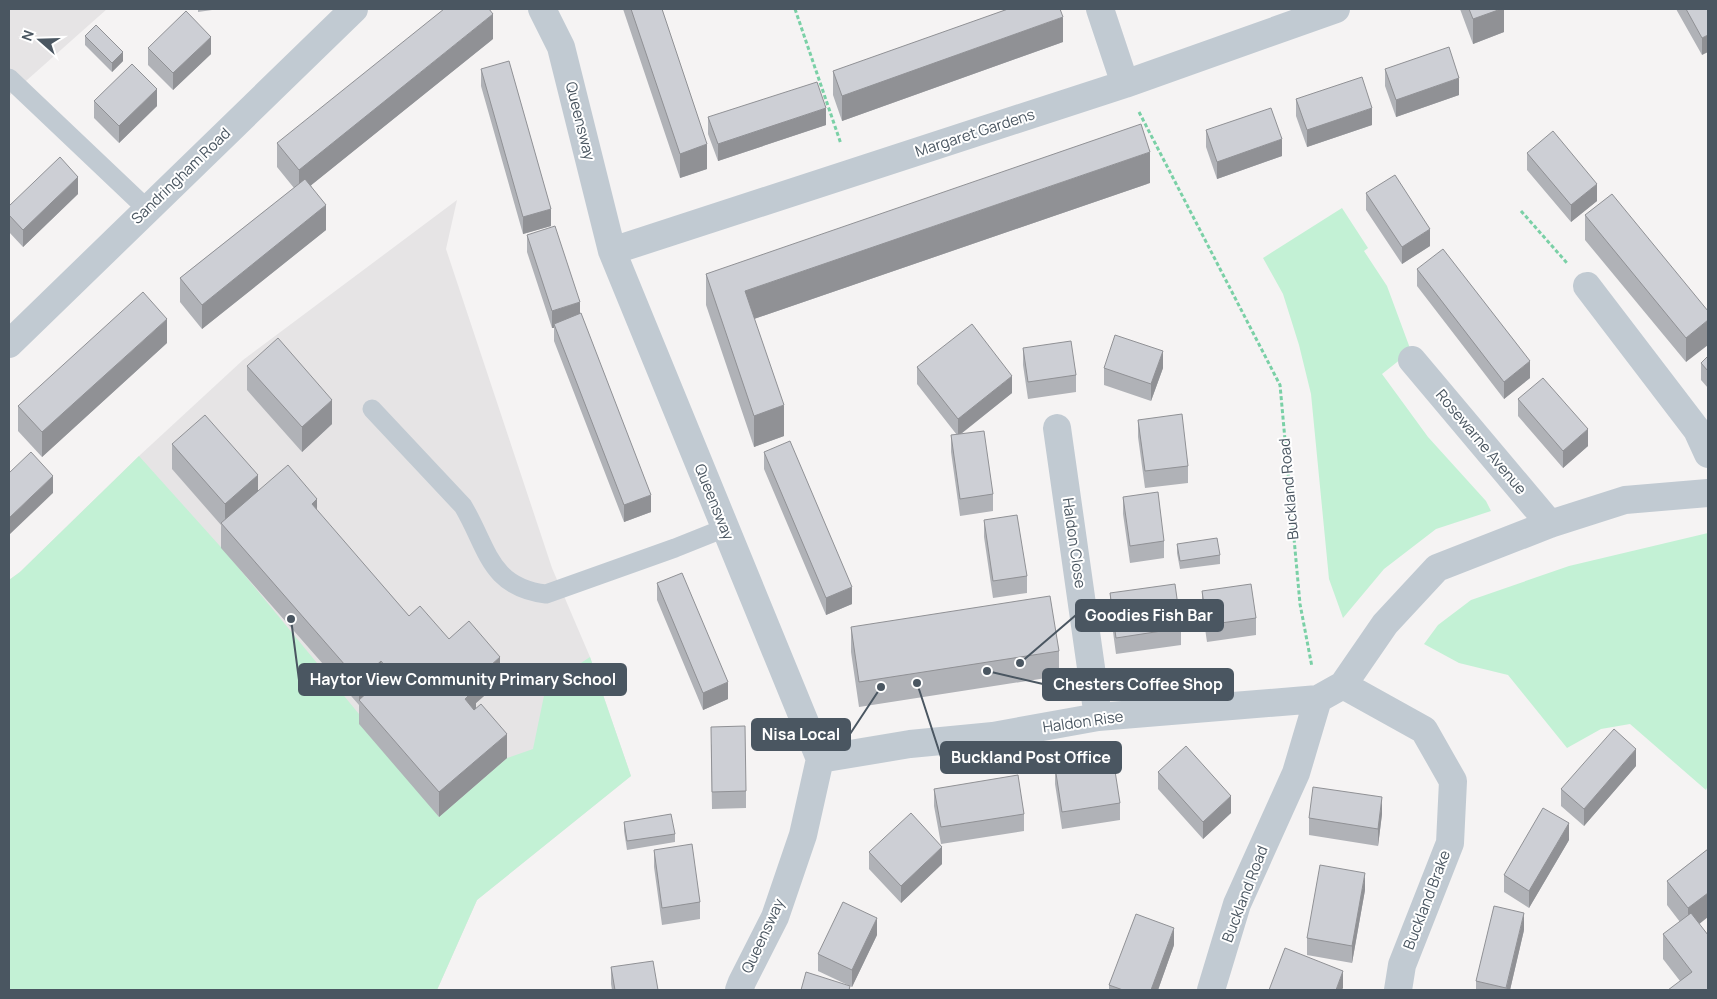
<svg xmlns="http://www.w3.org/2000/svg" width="1717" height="999" font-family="Manrope,sans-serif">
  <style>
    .education { fill: #e6e4e5 }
    .green { fill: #c3f1d5 }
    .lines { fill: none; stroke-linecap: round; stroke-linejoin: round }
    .path { stroke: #7ad0a6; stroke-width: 3; stroke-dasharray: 4 2.5; stroke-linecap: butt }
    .lane { stroke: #c1cad2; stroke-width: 19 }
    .street { stroke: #c1cad2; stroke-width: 28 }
    .wall { fill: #b0b2b7 }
    .shaded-wall { fill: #909195 }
    .building { fill: #cdcfd5; stroke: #909195 }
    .labels { text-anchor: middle; stroke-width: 4; stroke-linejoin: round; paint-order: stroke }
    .street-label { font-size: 15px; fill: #4a5661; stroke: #fff }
    .leader { fill: none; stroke: #4a5661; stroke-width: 2 }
    .callout-dot { fill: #4a5661; stroke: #fff; stroke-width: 2 }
    .callout { fill: #4a5661; stroke: #4a5661; stroke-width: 2 }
    .callout-label { font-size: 16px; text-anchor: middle; font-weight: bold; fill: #fff }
  </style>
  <rect width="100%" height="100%" fill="#f5f3f3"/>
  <!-- education -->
  <path class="education" d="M9 9H107L9 96Z
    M457 200 446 249 552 568 590 657 631 776 477 900 437 990H9V580L20 572 139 456 243 360Z"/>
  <!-- green -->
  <path class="green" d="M1342 208 1368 248 1364 251 1387 286 1411 351 1382 374 1428 437 1486 501 1491 511 1436 529 1384 569 1343 618 1329 579 1311 394 1299 345 1283 294 1263 258Z
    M139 456 228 555 368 725 439 817 507 758 533 749 546 686 590 657 631 776 477 900 437 990H9V580L20 572Z
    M1708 533V785L1706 790 1630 724 1601 729 1567 748 1508 675 1459 663 1424 644 1438 625 1471 600 1569 566Z"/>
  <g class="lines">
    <!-- path -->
    <path class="path" d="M795 9 841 144
      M1139 112 1280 385 1300 604 1312 667
      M1521 211 1567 263"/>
    <!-- lane -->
    <path class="lane" d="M9 78 147 209
      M372 409 463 506C488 548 489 587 546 594L675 548 725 528"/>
    <!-- street -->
    <path class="street" d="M542 9 561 47 612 251 820 759 803 835 775 917 742 982 739 990
      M1100 9 1125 84
      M612 251 1125 84 1336 9
      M1587 286 1697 430 1708 454
      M9 344 354 9
      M1412 360 1550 524
      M1057 428 1098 717
      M1343 685 1424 730 1453 781 1450 843 1402 965 1398 990
      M820 759 910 744 993 736 1098 717 1318 699 1343 685 1385 624 1437 568 1550 524 1625 500 1708 493
      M1211 990 1237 904 1296 773 1318 699"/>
  </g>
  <!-- wall -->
  <path class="wall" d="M198 9H219L198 12Z
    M623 9H662L707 169 680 178Z
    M1460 9H1504V32L1473 44Z
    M1676 9H1708L1702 55Z
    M85 36 123 61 112 72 85 45Z
    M493 39 311 185 326 230 202 329 180 302V278L294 188 277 167V143Z
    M1063 42 842 121 833 95V71Z
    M148 48 211 54 173 90 148 65Z
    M481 69 551 226 523 234 481 86Z
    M1385 69 1459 95 1396 117 1385 86Z
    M1296 99 1372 125 1307 147 1296 116Z
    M94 101 157 106 119 143 94 118Z
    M708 117 826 125 718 161 708 134Z
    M1206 130 1282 156 1217 179 1206 147Z
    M1527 153 1597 201 1571 222 1527 170Z
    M1150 183 754 319 784 436 754 447 706 305V274Z
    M1366 193 1430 246 1402 264 1366 210Z
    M78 194 23 247 9 232V206Z
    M1585 215 1708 311 1686 362 1585 240Z
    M527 235 651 512 624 522 554 341V328H552L527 252Z
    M1417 269 1530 378 1504 399 1417 286Z
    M167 343 42 457 18 431V406Z
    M1023 348 1076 375V392L1028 399 1023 365Z
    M1708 356V388L1701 380V363Z
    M247 366 332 424 302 452 247 390Z
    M917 367 1012 393 961 434 993 494V511L960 516 951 452V435H957L917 384Z
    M1104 368H1163L1151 401 1104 385Z
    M1518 399 1588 446 1563 468 1518 416Z
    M1138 420 1188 466V483L1145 488 1138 437Z
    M172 444 258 491 317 511 409 616 449 639 500 682 476 703V708L507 758 439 817 359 724V705L221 548V525L172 469Z
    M764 452 852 604 826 615 764 469Z
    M1123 497 1164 541V558L1130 563 1123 514Z
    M984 520 1027 576V593L993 598 984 537Z
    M1177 544 1220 555V564L1180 569 1177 553Z
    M657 583 728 699 703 710 657 600Z
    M1202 591 1256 618V635L1207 642 1202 608Z
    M1110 593 1181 628V645L1116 654 1110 610Z
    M851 627 1059 651V676L859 707 851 652Z
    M711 744 746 791V808L712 809Z
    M1636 766 1584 826 1561 806V789Z
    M1055 767 1120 803V820L1062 829 1055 784Z
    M1158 772 1231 813 1203 839 1158 789Z
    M934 789 1024 814V831L941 844 934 806Z
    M1708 789V816L1707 815V790Z
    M1382 814 1378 846 1309 835V818Z
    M624 822 675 834V842L627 850 624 831Z
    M1569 840 1529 908 1504 892V875Z
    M1708 849 1700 924 1708 990 1680 981 1663 959V934L1680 922 1667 905V881Z
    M654 850 700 902V919L662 925 654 867Z
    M869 852 942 864 901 903 869 869Z
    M1365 890 1352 963 1307 955V938Z
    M1524 930 1510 990H1476V981Z
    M877 935 852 987 818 971V954Z
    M1174 945 1158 990H1109V985Z
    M611 967 658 990H612L611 984Z"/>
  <!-- shaded-wall -->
  <path class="shaded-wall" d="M1501 9H1504V32L1473 44V19Z
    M493 14V39L299 195V170Z
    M1063 17V42L842 121V96Z
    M1708 35V52L1702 55V38Z
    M211 37V54L173 90V73Z
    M123 52V61L112 72V63Z
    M1459 78V95L1396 117V100Z
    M157 89V106L119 143V126Z
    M826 108V125L718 161V144Z
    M1372 108V125L1307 147V130Z
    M1282 139V156L1217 179V162Z
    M707 144V169L680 178V154Z
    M1150 152V183L745 322V291Z
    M78 177V194L23 247V230Z
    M1597 184V201L1571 222V205Z
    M326 205V230L202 329V305Z
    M551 209V226L523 234V217Z
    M1430 229V246L1402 264V247Z
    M580 302V319L554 324V328H552V311Z
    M167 319V343L42 457V432Z
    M1708 320V345L1686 362V338Z
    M1163 351V368L1151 401V384Z
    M1530 361V378L1504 399V382Z
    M1012 376V393L958 436V419Z
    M332 400V424L302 452V427Z
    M784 405V436L754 447V416Z
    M1588 429V446L1563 468V451Z
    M258 475V499L225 527V504Z
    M53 476V493L9 535V518Z
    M651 495V512L624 522V505Z
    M317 499V524L312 504Z
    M852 587V604L826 615V598Z
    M500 657V682L476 703V713L465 699 472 682Z
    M381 661V686L359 700V681Z
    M728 682V699L703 710V693Z
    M507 734V758L439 817V792Z
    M1636 749V766L1584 826V809Z
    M1231 796V813L1203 839V822Z
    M1382 797V814L1378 846V829Z
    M1569 823V840L1529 908V891Z
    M942 847V864L901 903V886Z
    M1365 873V890L1352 963V946Z
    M1708 893V917L1688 933V908Z
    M1524 913V930L1510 990H1506Z
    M877 918V935L852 987V970Z
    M1174 928V945L1158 990H1151Z
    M1343 971V988L1342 990H1336Z"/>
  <!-- building -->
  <path class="building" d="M444 9H489L493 14 299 170 277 143Z
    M631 9H662L707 144 680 154Z
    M1008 9H1060L1063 17 842 96 833 71Z
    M1469 9H1501L1473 19Z
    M1686 9H1708V35L1702 38Z
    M186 11 211 37 173 73 148 48Z
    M96 25 123 52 112 63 85 36Z
    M1449 47 1459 78 1396 100 1385 69Z
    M509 61 551 209 523 217 481 69Z
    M132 64 157 89 119 126 94 101Z
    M1362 77 1372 108 1307 130 1296 99Z
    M817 82 826 108 718 144 708 117Z
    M1271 108 1282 139 1217 162 1206 130Z
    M1141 124 1150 152 745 291 784 405 754 416 706 274Z
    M1553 131 1597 184 1571 205 1527 153Z
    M60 157 78 177 23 230 9 215V206Z
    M1395 175 1430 229 1402 247 1366 193Z
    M305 179 326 205 202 305 180 278Z
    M1612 194 1708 311V320L1686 338 1585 215Z
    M555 226 580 302 552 311 527 235Z
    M1443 249 1530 361 1504 382 1417 269Z
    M143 292 167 319 42 432 18 406Z
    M581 313 651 495 624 505 554 324Z
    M972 324 1012 376 958 419 917 367Z
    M1115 335 1163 351 1151 384 1104 368Z
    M278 338 332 400 302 427 247 366Z
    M1071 341 1076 375 1028 382 1023 348Z
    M1708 356V371L1701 363Z
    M1543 378 1588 429 1563 451 1518 399Z
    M1182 414 1188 466 1145 471 1138 420Z
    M205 415 258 475 225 504 172 444Z
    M984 431 993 494 960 499 951 435Z
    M790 441 852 587 826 598 764 452Z
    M31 452 53 476 9 518V473Z
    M288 465 317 499 312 504 409 616 420 606 449 639 469 621 500 657 472 682 476 688 465 699 474 710 481 704 507 734 439 792 359 700 390 672 381 661 359 681 221 523Z
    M1158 492 1164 541 1130 546 1123 497Z
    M1017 515 1027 576 993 581 984 520Z
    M1217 538 1220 555 1180 561 1177 544Z
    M682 573 728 682 703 693 657 583Z
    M1175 584 1181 628 1116 638 1110 593Z
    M1251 584 1256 618 1207 625 1202 591Z
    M1050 596 1059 651 859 682 851 627Z
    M745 726 746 791 712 792 711 727Z
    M1614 729 1636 749 1584 809 1561 789Z
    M1186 746 1231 796 1203 822 1158 772Z
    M1113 758 1120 803 1062 812 1055 767Z
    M1018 775 1024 814 941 827 934 789Z
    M1313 787 1382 797 1378 829 1309 818Z
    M1543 808 1569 823 1529 891 1504 875Z
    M911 813 942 847 901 886 869 852Z
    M671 814 675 834 627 841 624 822Z
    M692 844 700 902 662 908 654 850Z
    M1708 849V893L1688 908 1667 881Z
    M1320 865 1365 873 1352 946 1307 938Z
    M843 902 877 918 852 970 818 954Z
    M1494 906 1524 913 1506 988 1476 981Z
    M1691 913 1708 935V990H1668L1692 972 1663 934Z
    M1136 914 1174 928 1151 990H1123L1109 985Z
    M1285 948 1343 971 1336 990H1269Z
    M653 961 658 990H615L611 967Z
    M806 972 850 986 849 990H801Z"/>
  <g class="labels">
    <!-- street labels -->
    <g class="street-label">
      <text transform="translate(580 121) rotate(76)" y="5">Queensway</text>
      <text transform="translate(975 133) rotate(-18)" y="5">Margaret Gardens</text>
      <text transform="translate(181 176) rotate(-44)" y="5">Sandringham Road</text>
      <text transform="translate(1481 442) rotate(50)" y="5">Rosewarne Avenue</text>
      <text transform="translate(1289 489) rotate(-95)" y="5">Buckland Road</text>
      <text transform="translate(714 502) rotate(68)" y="5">Queensway</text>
      <text transform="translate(1074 543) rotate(82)" y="5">Haldon Close</text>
      <text transform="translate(1083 722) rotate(-8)" y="5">Haldon Rise</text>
      <text transform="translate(1245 894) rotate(-69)" y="5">Buckland Road</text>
      <text transform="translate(1427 900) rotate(-69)" y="5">Buckland Brake</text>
      <text transform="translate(763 936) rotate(-65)" y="5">Queensway</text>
    </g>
  </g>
  <!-- callouts -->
  <path class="leader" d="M1020 663L1076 615M291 619L299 680M987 671L1043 684M881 687L850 734M917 683L941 757"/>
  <g class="callout-dot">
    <circle cx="1020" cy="663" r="5"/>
    <circle cx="291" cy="619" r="5"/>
    <circle cx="987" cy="671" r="5"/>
    <circle cx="881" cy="687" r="5"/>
    <circle cx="917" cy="683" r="5"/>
  </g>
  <g class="callout">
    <rect x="1076" y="600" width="147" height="31" rx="5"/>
    <rect x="299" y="664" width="327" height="31" rx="5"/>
    <rect x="1043" y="669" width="190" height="31" rx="5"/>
    <rect x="752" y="719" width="98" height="31" rx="5"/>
    <rect x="941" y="742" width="180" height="31" rx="5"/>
  </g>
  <g class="callout-label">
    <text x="1149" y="621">Goodies Fish Bar</text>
    <text x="463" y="685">Haytor View Community Primary School</text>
    <text x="1138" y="690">Chesters Coffee Shop</text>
    <text x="801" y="740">Nisa Local</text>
    <text x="1031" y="763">Buckland Post Office</text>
  </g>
  <!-- border -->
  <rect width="1717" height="999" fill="none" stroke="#4a5661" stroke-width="20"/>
  <!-- north arrow -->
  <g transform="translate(40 40) rotate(290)" stroke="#ffffff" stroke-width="4" paint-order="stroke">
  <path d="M0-4L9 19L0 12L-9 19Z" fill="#4a5661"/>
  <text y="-8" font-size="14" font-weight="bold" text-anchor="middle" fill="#4a5661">N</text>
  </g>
</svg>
